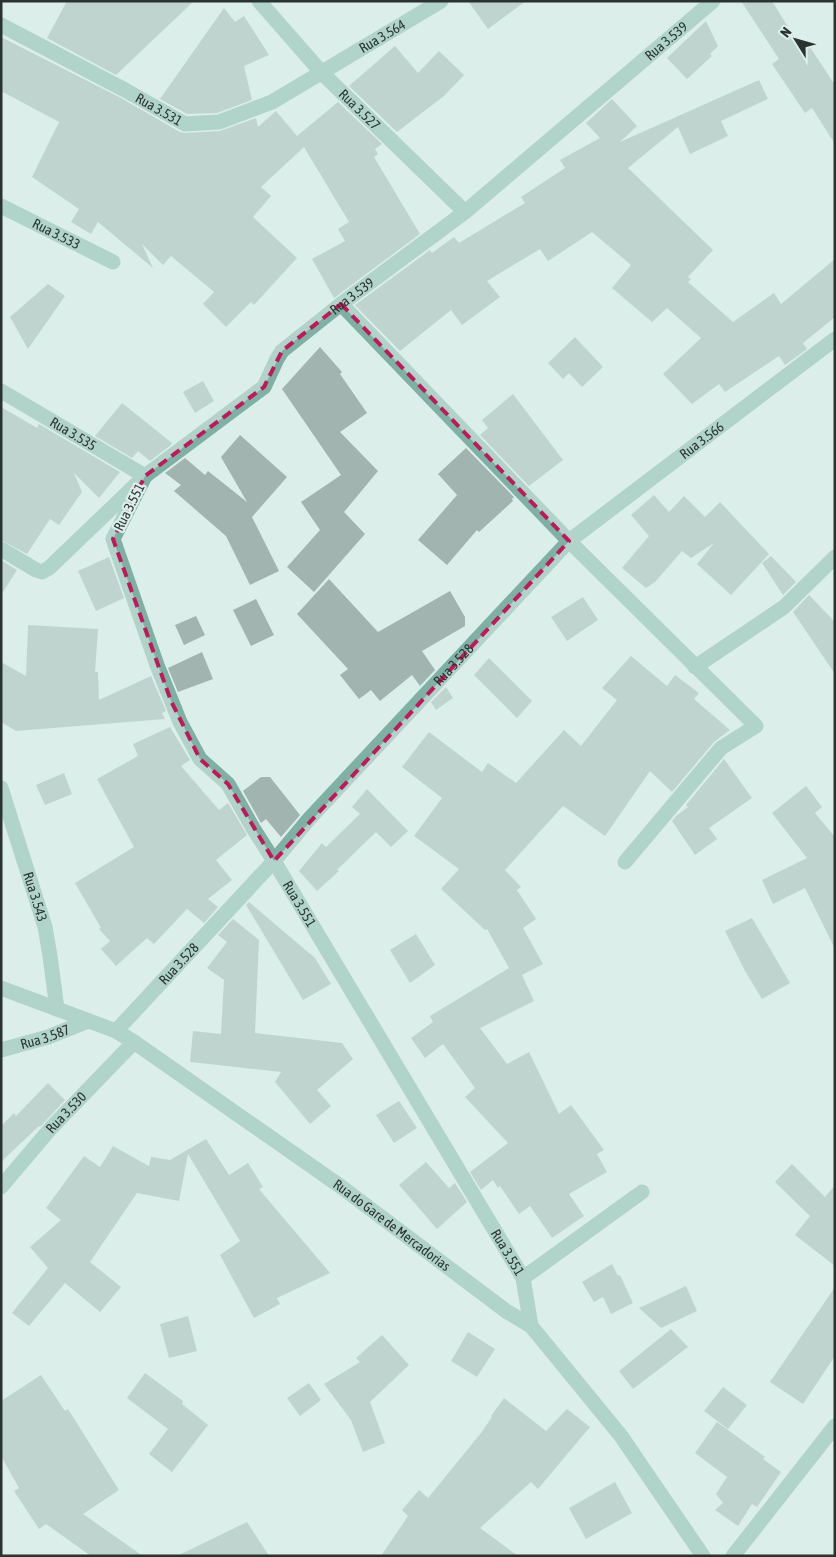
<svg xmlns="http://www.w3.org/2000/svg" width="836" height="1557" font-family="'Asap Condensed',sans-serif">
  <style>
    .building { fill: #a1b4af }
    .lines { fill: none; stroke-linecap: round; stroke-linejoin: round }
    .street { stroke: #7db1a4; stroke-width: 15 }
    .marked { fill: none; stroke: #c2185b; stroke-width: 4; stroke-dasharray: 10 6; stroke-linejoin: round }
    .labels { text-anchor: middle; stroke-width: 4.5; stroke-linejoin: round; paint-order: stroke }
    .street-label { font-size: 14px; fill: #2b3331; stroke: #dbeee9 }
  </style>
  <rect width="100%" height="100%" fill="#dbeee9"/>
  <!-- building -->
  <path class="building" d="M67 1H194L116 75 47 38Z
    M468 1H526L488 29Z
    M741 1H772L799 45 806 41 835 85V144L812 108 805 113 772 64 779 59Z
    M224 8 235 22 244 16 269 55 244 66 252 100 217 113 187 114 160 99Z
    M706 21 718 46 710 54 712 56 687 79 667 58Z
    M1 37 121 98 180 132 185 133 220 131 256 118 258 127 276 111 297 136 338 102 382 144 375 149 378 154 374 157 420 234 334 298 312 259 345 241 338 229 349 222 304 147 261 187 271 196 253 217 297 258 254 305 251 302 226 327 203 304 214 292 171 256 163 265 142 244 153 268 98 222 91 234 71 222 79 209 32 177 59 122 1 91Z
    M395 46 418 73 439 51 464 75 444 96 397 132 349 86Z
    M759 80 768 99 721 121 728 136 690 154 678 127 628 168 713 250 688 277 691 279 688 282 733 322 774 293 781 304 835 259V317L803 343 807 349 785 365 779 356 725 392 719 384 692 404 663 374 701 338 667 308 652 322 612 288 631 265 592 232 548 261 540 249 487 281 500 297 462 325 451 310 400 351 355 305 430 250 432 253 454 237 459 243 525 203 521 197 565 168 560 160 600 138 586 123 612 99 637 126 620 142Z
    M48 284 65 296 28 349 10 317Z
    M575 337 603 367 582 387 569 373 563 379 548 363Z
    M320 347 342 372 340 374 367 413 340 432 378 471 344 512 365 534 314 592 287 567 320 530 301 502 341 475 282 389Z
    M203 381 214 401 195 413 183 392Z
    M513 394 563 460 529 486 480 435 488 428 482 420Z
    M122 403 172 443 171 445 150 461 138 451 132 458 95 436Z
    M1 407 37 428 39 424 120 472 99 498 74 473 82 492 59 525 50 519 27 554 1 540Z
    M240 435 287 477 252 517 279 571 250 585 226 536 174 491 181 485 165 473 185 458 205 475 208 471 247 502 221 457Z
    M466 448 514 497 512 499 513 501 479 532 477 530 447 565 418 540 457 495 438 474Z
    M654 495 669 512 684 496 705 517 720 502 769 554 731 595 697 564 714 543 691 558 682 551 655 582 646 588 622 568 649 536 631 515Z
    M771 556 796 582 783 595 762 563Z
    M109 557 124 598 96 611 78 571Z
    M1 560 17 570 1 595Z
    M329 579 378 632 450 591 465 617V626L422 651 435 670 420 686 412 675 380 701 371 690 359 699 340 675 348 669 297 614Z
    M809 595 835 622V674L793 612Z
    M583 597 598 620 567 641 551 617Z
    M256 599 274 635 251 646 233 610Z
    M196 616 205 635 184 645 175 625Z
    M28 625 98 629 95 672H98L99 700 151 676 166 711 162 713 165 719 16 731 1 722V662L26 676Z
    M202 652 213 679 178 692 168 668Z
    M631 656 667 686 675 675 699 693 694 699 730 730 714 742 672 792 650 771 605 836 563 806 505 870 521 887 517 890 536 919 523 928 543 964 522 975 534 1001 480 1028 507 1064 529 1052 559 1114 571 1105 604 1150 597 1154 607 1172 569 1194 584 1216 552 1238 530 1206 519 1214 500 1186 498 1188 493 1180 481 1190 470 1172 508 1143 465 1097 475 1088 443 1044 425 1058 411 1038 433 1022 430 1016 509 968 487 929 485 930 441 889 459 869 414 836 442 798 402 767 429 732 482 772 488 763 516 783 564 730 581 746 617 700 602 688Z
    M489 658 532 701 517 718 474 675Z
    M446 687 453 698 436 710 431 702Z
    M170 727 190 760 181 766 219 810 228 803 247 835 216 860 232 880 208 899 218 907 204 923 187 909 154 944 147 938 116 966 101 949 110 941 99 929 101 928 75 883 134 847 97 779 138 756 133 744Z
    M724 759 752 798 709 828 717 839 695 855 672 821 676 816 688 807 686 805Z
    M64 773 72 794 45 805 36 785Z
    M261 777H270L300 815 281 837 266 819 261 823 243 791Z
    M806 786 822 807 815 813 835 837V949L805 888 773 904 762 880 807 858 772 813Z
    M367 789 408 831 391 847 376 832 337 870 339 871 317 891 299 871 322 843 326 847 360 814 352 807Z
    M249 902 315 958 331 984 303 1000 246 905Z
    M752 918 790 983 762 999 745 971 725 931Z
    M233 919 259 940 255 1033 342 1043 353 1059 317 1090 331 1106 310 1124 275 1082 281 1072 190 1062 193 1031 221 1034 224 980 207 968 227 942 218 935Z
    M416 934 435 965 410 983 390 950Z
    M48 1083 65 1100 40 1127 39 1126 1 1162V1126L14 1113 16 1116Z
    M399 1101 417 1128 394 1143 376 1115Z
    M206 1139 229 1175 248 1163 263 1187 259 1189 330 1273 277 1298 280 1304 254 1318 220 1255 240 1241 188 1154 179 1201 137 1193 90 1262 121 1287 100 1312 65 1283 29 1326 12 1313 48 1268 30 1247 61 1220 46 1208 84 1156 100 1167 113 1146 149 1166 151 1157 170 1160Z
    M426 1162 449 1188 455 1183 467 1202 437 1229 399 1185Z
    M792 1164 825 1197 835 1185V1266L795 1235 810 1216 775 1182Z
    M612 1264 618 1276 620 1275 633 1303 611 1314 603 1297 594 1302 582 1282Z
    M686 1286 697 1311 661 1328 639 1308Z
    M835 1287V1356L803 1404 770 1382Z
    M188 1316 197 1351 169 1358 160 1324Z
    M671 1329 688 1347 633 1389 619 1371Z
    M468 1332 495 1349 477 1377 451 1361Z
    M382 1335 409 1365 370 1402 385 1443 363 1452 351 1420 324 1384 360 1362 356 1358Z
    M145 1373 183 1401 182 1404 208 1425 172 1472 149 1454 168 1429 127 1398Z
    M41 1375 65 1411 68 1409 119 1490 83 1514 143 1556H91L46 1524 39 1529 14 1491 19 1488 1 1456V1401Z
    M309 1383 321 1400 300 1416 287 1398Z
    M723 1387 747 1405 728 1429 704 1411Z
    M504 1398 546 1431 567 1409 590 1427 538 1489 531 1482 480 1528 518 1556H381L408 1516 402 1510 419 1490 428 1498 481 1433 492 1417 491 1416Z
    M717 1422 765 1457 763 1459 781 1472 757 1507 752 1504 738 1526 715 1510 723 1503 716 1494 727 1477 695 1453Z
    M615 1482 632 1513 586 1539 569 1508Z
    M247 1522 269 1556H177Z"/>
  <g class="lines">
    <!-- street -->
    <g class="street">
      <path id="s1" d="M259 1 322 73 465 212"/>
      <path id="s2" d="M1 25 125 90 185 124 219 122 272 102 441 1"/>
      <path id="s3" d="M1 206 113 262"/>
      <path d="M341 304 569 541 756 726 721 748 625 862"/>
      <path id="s4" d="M1 391 145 476 113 539 157 665 180 722 200 759 228 784 253 828 274 861 523 1278 531 1326"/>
      <path id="s5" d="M1 549 36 570 42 572 49 568 145 476 264 387 277 359 282 351 341 304 465 212 713 1"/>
      <path d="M695 667 784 607 835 557"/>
      <path id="s6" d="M1 788 45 927 50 956 57 1009"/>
      <path id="s7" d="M1 988 116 1031 134 1042 340 1186 506 1311 531 1326 621 1436 703 1556"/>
      <path id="s8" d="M116 1031 274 861 309 819 569 541 835 339"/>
      <path id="s9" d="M1 1050 48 1037 88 1021"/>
      <path id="s10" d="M1 1187 51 1128 134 1042"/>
      <path d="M523 1278 642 1192"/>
      <path d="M733 1556 835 1426"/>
    </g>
  </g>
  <!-- marked area -->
  <path d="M0 0H836V1557H0ZM341 304 569 541 274 861 228 784 200 759 171 701 113 539 145 476 264 387 282 351Z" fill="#dbeee9" fill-opacity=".55" fill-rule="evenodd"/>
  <path class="marked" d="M341 304 569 541 274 861 228 784 200 759 171 701 113 539 145 476 264 387 282 351Z"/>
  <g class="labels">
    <!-- street labels -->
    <g class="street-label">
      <text dy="5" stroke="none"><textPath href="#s2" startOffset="428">Rua 3.564</textPath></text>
      <text dy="5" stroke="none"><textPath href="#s5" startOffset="871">Rua 3.539</textPath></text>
      <text dy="5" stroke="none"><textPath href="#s2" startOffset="179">Rua 3.531</textPath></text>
      <text dy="5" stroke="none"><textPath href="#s1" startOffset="148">Rua 3.527</textPath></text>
      <text dy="5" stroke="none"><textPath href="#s3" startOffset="62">Rua 3.533</textPath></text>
      <text dy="5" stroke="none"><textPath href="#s5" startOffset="466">Rua 3.539</textPath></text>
      <text dy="5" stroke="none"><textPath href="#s4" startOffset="84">Rua 3.535</textPath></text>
      <text dy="5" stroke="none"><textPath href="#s8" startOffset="834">Rua 3.566</textPath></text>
      <text transform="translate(129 507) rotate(-63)" y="5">Rua 3.551</text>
      <text dy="5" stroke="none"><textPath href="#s8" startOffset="498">Rua 3.528</textPath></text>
      <text dy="5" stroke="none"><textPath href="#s6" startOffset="114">Rua 3.543</textPath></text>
      <text dy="5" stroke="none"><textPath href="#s4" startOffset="652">Rua 3.551</textPath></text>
      <text dy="5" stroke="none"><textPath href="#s8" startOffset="92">Rua 3.528</textPath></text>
      <text dy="5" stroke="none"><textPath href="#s9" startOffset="46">Rua 3.587</textPath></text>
      <text dy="5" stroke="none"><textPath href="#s10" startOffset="99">Rua 3.530</textPath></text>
      <text dy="5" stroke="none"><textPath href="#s7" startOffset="460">Rua do Gare de Mercadorias</textPath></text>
      <text dy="5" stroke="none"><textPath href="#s4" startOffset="1058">Rua 3.551</textPath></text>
    </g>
  </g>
  <!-- border -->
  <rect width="836" height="1557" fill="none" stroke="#2b3331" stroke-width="5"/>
  <!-- north arrow -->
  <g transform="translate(796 40) rotate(307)" stroke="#dbeee9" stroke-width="4" paint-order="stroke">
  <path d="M0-4L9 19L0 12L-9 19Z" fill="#2b3331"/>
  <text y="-8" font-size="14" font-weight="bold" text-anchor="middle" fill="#2b3331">N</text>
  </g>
</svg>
